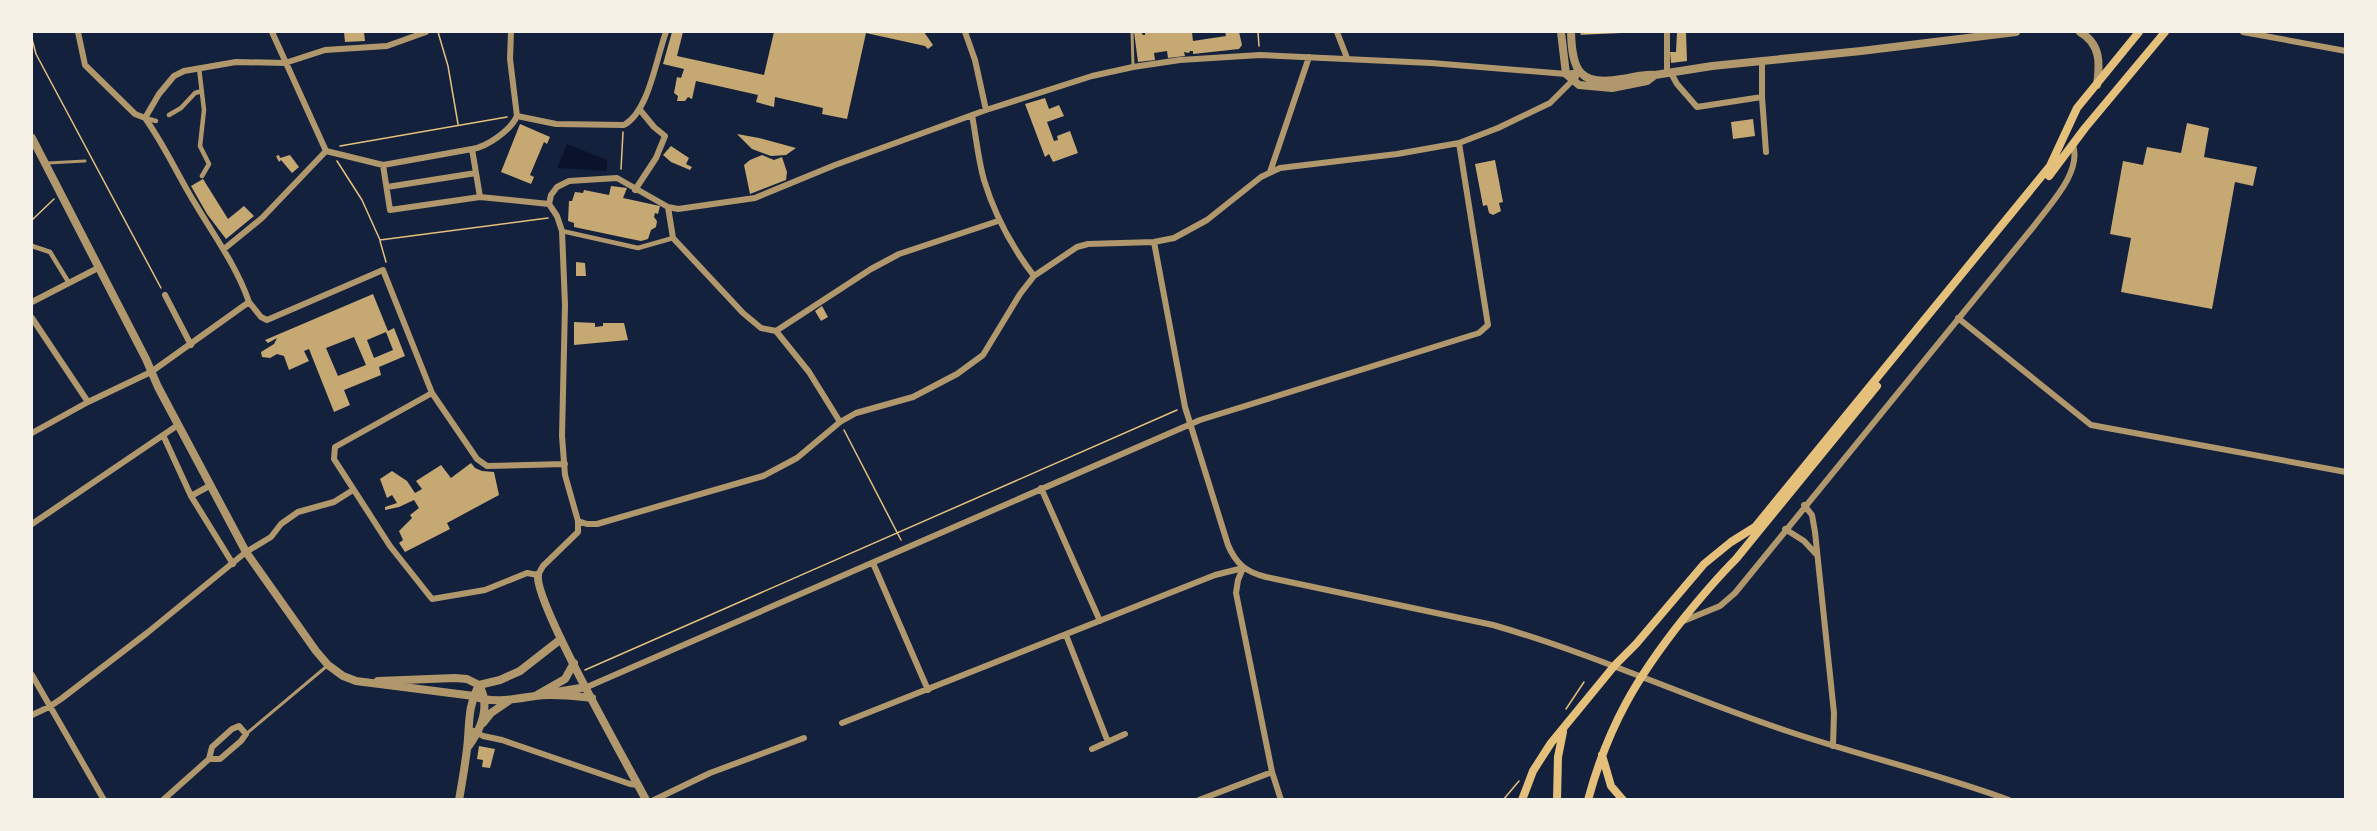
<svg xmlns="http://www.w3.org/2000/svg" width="2377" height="831" font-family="Karla,sans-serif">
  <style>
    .water { fill: #0b132b }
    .building { fill: #c6a872; fill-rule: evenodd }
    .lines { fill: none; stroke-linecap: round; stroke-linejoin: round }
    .path { stroke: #e5c07b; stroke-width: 1.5 }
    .service { stroke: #b1986c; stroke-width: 3 }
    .pedestrian { stroke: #b1986c; stroke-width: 4.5 }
    .minor { stroke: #b1986c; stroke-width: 6 }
    .tertiary { stroke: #b1986c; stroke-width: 8 }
    .secondary { stroke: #e5c07b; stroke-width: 8 }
  </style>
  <rect width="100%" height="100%" fill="#14213d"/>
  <!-- water -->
  <path class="water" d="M567 144 607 160V171L557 168Z"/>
  <!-- building -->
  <path class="building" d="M344 32H364L365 41 345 42Z
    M672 32H683L677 56 764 75 774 32H924L933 45 928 49 925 46 866 33 847 119 822 114 823 108 775 97 774 107 756 102 758 95 696 81 692 99 688 97 685 101H677L678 96 674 93 677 77 681 78 684 69 663 64Z
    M1134 32H1141L1143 35H1145V32H1160V33L1192 32 1193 41 1226 36 1225 32H1239L1242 45 1239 49 1193 54V51H1190L1189 53 1184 52 1185 56 1168 58 1167 51 1154 53 1155 60 1138 62Z
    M1677 32H1686L1687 61 1671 63 1670 52H1676Z
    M1045 98 1049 109 1059 105 1064 116 1047 122 1054 141 1058 140 1057 136 1070 131 1078 153 1053 162 1049 154 1045 157 1025 104Z
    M1753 119 1755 136 1733 139 1731 122Z
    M2187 123 2209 128 2204 157 2257 167 2253 186 2235 182 2212 309 2121 292 2131 238 2110 234 2123 161 2143 165 2147 147 2181 153Z
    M520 124 550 137 547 144 544 142 530 175 534 177 531 184 501 172Z
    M737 134 759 138 796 148 786 155 771 156 752 149Z
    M671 146 689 158 686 164 692 167 690 170 671 162 663 155Z
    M279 155 280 158 290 155 299 167 292 173 281 160 279 162 276 156Z
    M762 155 774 160 782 157 787 172 786 180 750 194 744 165 750 160Z
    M1495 160 1503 202 1499 203 1501 211 1493 215 1489 213 1487 205 1483 206 1475 164Z
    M203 179 228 219 244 206 254 216 226 239 207 214 191 186Z
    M611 186 627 188 623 198 660 206 658 214 655 213 654 217 657 221 656 227 651 230 648 239 641 241 626 238 574 227V223L568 221 569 201H572L575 192 583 193 584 190 609 195Z
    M576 262 585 263 586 276H576Z
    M373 294 388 331 394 328 405 356 379 367 381 375 344 390 350 405 334 412 309 349 304 351 309 361 289 370 284 356 277 354 270 358 262 357 261 352 274 344 277 338 268 343 265 340ZM386 332 393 350 374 358 367 340ZM354 337 366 365 338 376 326 348Z
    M822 306 828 317 821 321 815 311Z
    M574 322 595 323V327L603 326V323H624L628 340 574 345Z
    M471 463 475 468 482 471 494 472 499 495 447 523 450 529 405 552 399 543 403 540 399 531 412 518 410 515 419 508 414 500 399 507 385 510V507L397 503 392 495 387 498 380 479 392 471 407 481 415 493 422 489 416 481 441 465 451 478Z
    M479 746 495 749 490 768 482 767 483 760 477 759Z"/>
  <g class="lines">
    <!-- path -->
    <path class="path" d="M438 32 448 66 458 124
      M1258 32 1259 46
      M1581 34 1627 32
      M32 39 36 54 161 288
      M340 146 507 117
      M337 161 362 200 380 240 548 218
      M621 169 623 132
      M32 220 54 199
      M380 241 386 262
      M844 430 901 540
      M585 670 1177 410
      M1566 709 1584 682
      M1503 800 1519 781"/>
    <!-- service -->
    <path class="service" d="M1132 32 1133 66
      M48 163 85 161
      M246 734 327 666"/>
    <!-- pedestrian -->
    <path class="pedestrian" d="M199 68 204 110 200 146 209 164 202 176
      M169 115 181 108 195 93 202 91
      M145 118 156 121
      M562 231 638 248 673 238
      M32 246 50 252 69 283"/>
    <!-- minor -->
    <path class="minor" d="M78 32 85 65 135 114 145 118
      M272 32 326 151
      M511 32 510 59 517 116
      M965 32 975 60 986 110
      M1337 32 1347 58
      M2243 32 2346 51
      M1762 60V97L1766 152
      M1671 73 1677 84 1697 107 1762 97
      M1667 74V32
      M972 115C976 136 978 159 984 180 995 216 1011 246 1034 276
      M517 116 556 124 624 125C649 111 656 59 666 32
      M145 118 159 94 174 76 184 71 236 62 285 63 325 50 387 46 426 32
      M472 149C487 147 511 130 517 116
      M326 151 383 165 390 210 480 197 549 204
      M383 165 472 149 480 197
      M1270 172 1309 57
      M387 187 476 173
      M635 190 656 158 665 136 654 127 640 110
      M668 207 673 238 743 313 761 328 776 331 809 372 840 422
      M1154 242 1185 407 1228 545C1236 564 1246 572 1266 577L1493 625C1594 654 1688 698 1787 731 1861 756 1936 773 2009 800
      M224 249 262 218 326 151
      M165 295 191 345
      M32 302 98 268
      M249 302 261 317 267 320 383 270 432 393 477 459 487 466 565 464
      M32 318 88 402
      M1958 318 2091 425 2346 472
      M776 331 871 269 899 254 998 221
      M432 393 335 447 334 459 390 546 432 599 485 590 527 573 538 575 543 566 578 532V521L565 475 562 436 565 305 562 231 557 216 549 204 551 195 557 187 569 181 617 178 668 207 678 209 755 198 835 165 986 110 1092 76 1133 67 1180 60 1260 55 1431 63 1566 74 1579 72
      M32 433 88 402 151 372 249 302C237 267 215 237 196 205 178 176 165 146 145 118
      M163 435 191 496 233 564
      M1041 488 1100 621
      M191 496 211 485
      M1804 505 1812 515 1815 532 1834 713 1833 746
      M578 521 587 524H597L763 476 797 458 840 422 856 413 913 397 957 374 983 355 1020 294 1034 276 1077 247 1088 244 1154 242 1174 238 1207 220 1261 177 1280 168 1397 154 1459 143 1498 128 1550 103 1576 77
      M32 524 178 425
      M1785 529 1804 541 1816 554
      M873 563 928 690
      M1243 568 1238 580 1236 593 1272 772 1281 800
      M1681 622 1720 606 1735 593 2034 226C2049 205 2082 173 2073 145
      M1066 635 1108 742
      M32 675 104 800
      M587 687 1200 420 1479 333 1488 325 1459 143
      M32 715 49 707 61 699 147 633 246 552 271 537 281 524 298 512 334 502 353 490
      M842 723 1215 575 1243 568
      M474 731 483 736 502 740 630 784 638 785
      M1092 749 1125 734
      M163 800 209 759 212 747 232 729 239 726 246 734 241 741 220 759H209
      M654 800 710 773 804 738
      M1199 800 1272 772"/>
    <!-- tertiary -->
    <path class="tertiary" d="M1561 32 1566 74 1579 85 1612 88 1647 81 1655 75 1712 66 1861 51 2016 32
      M1571 32C1572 70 1579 87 1622 79 1634 77 1643 74 1655 75
      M2080 32C2101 44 2100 64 2097 85
      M32 138 146 359 158 387 246 552 316 651 328 665 343 676 356 681 474 696C492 704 515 699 535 696 553 693 574 696 592 698
      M538 575C534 602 628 765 646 800
      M378 681 455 678 467 679 479 685 500 680 520 671 561 639
      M556 692 587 687
      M537 695 565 679 574 663
      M483 723 491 713 510 700
      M468 747C481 729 491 706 479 685
      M459 800C462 783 465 766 467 749 470 724 467 708 479 685"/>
    <!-- secondary -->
    <path class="secondary" d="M2049 176 2085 128 2165 32
      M1602 755 1611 786 1623 800
      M1522 800 1533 771 1551 743 1615 665 1636 644 1704 564 1731 542 1755 527 2050 166 2077 108 2139 32
      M1557 800 1558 757 1563 732
      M1588 800C1608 726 1637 677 1684 618 1701 597 1717 578 1736 559L1877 386"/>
  </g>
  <!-- border -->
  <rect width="2377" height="831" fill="none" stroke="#f6f1e7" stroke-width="66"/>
</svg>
